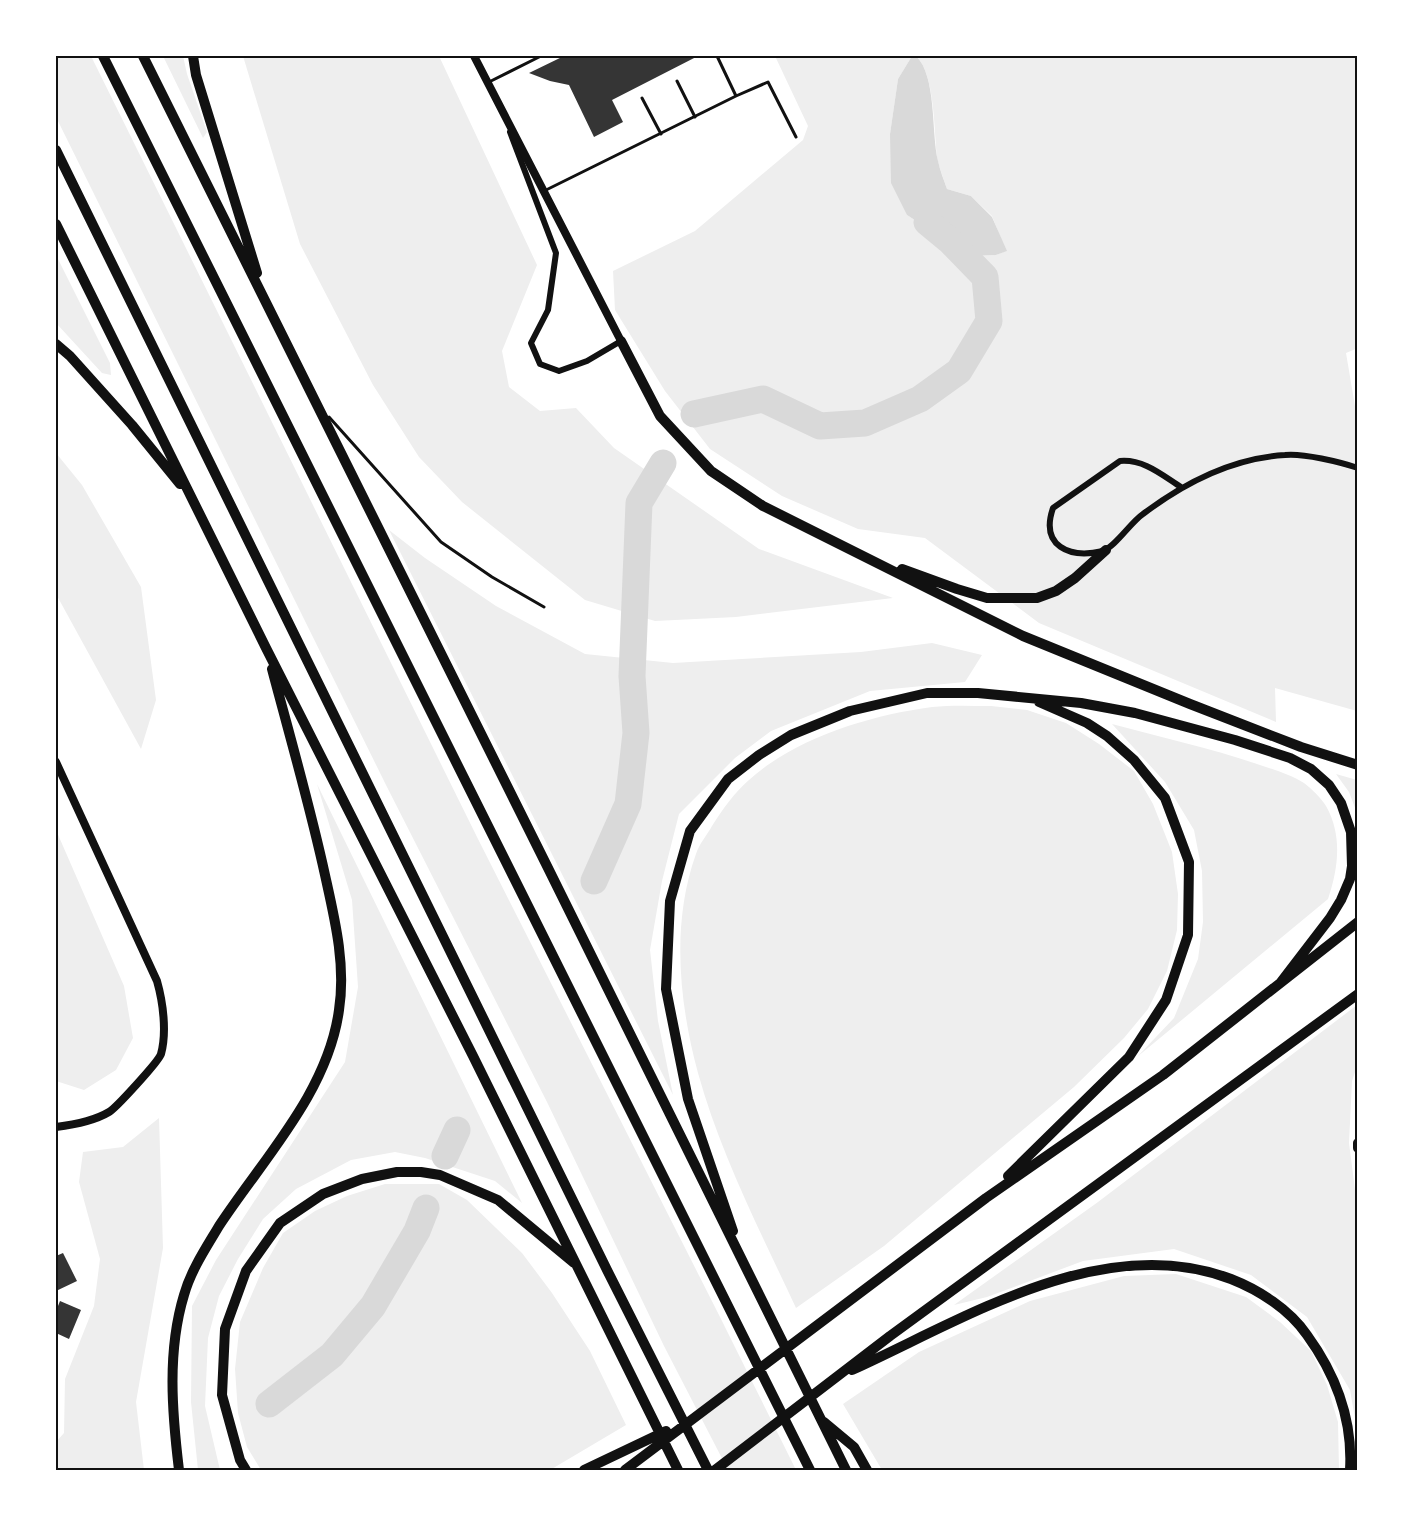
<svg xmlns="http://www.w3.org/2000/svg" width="1413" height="1526" font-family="Ubuntu,sans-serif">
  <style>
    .green { fill: #eee }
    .water { fill: #d9d9d9 }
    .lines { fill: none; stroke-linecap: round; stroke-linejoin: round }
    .river { stroke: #d9d9d9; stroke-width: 27 }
    .building { fill: #353535 }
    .service { stroke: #111; stroke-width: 3 }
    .minor { stroke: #111; stroke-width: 6 }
    .tertiary { stroke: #111; stroke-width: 8 }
    .motorway { stroke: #111; stroke-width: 10 }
    .neatline { fill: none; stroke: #111; stroke-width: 2 }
  </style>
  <rect width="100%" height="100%" fill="#fff"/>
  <!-- green -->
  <path class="green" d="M56 56H91L478 839 719 1315 796 1470H728L664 1346 547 1102 387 787 56 117Z
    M163 56H183L187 74 207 132 203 138Z
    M243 56H439L537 265 502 351 509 387 540 411 576 408 614 448 759 549 893 598 736 617 655 621 585 600 462 502 419 457 373 385 300 244Z
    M775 56H912L898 79 890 134 907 215 970 256 996 255 1006 251 992 216 971 196 947 189C944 179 939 168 937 157 934 131 935 73 916 56H1357L1358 348 1346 353 1358 424 1357 711 1275 688 1276 722 1039 623 925 538 858 529 782 496 710 449 665 391 615 310 613 271 695 231 803 140 808 126Z
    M56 255 110 363 111 375 102 373 56 323Z
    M56 453 82 485 141 587 156 700 141 749 56 594Z
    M389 530 425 558 496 606 585 654 673 663 861 652 932 643 982 655 965 682 870 691 771 731 735 758 679 814 662 881 650 950 658 1021 673 1095Z
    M991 706 1027 710 1066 723 1099 744 1134 771 1153 804 1172 852 1178 894 1177 930 1167 971 1148 1009 1124 1038 1074 1087 884 1246 796 1308C761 1233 720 1153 698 1073 679 1003 671 923 696 854 699 844 707 835 712 826 722 810 735 792 749 780 795 738 871 715 932 707 951 705 972 706 991 706Z
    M1112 724C1160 737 1210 748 1257 764 1272 769 1290 774 1304 783 1311 788 1322 799 1326 806 1343 836 1338 869 1328 899L1137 1057 1174 1018 1198 959 1203 922 1202 871 1194 830 1165 782Z
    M1336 774 1357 780V813L1349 792Z
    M317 784 522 1203 495 1181 425 1158 395 1152 351 1160 296 1189 263 1219 238 1259 219 1296 208 1338 205 1406 220 1470H198L191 1402 192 1306 216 1260 345 1062 358 987 352 900Z
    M56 830 124 986 133 1038 116 1070 84 1090 56 1081Z
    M1357 1005V1066L1352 1081 1349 1143 1358 1213 1357 1430 1350 1390 1307 1317 1251 1275 1174 1249 1083 1261 987 1297 954 1305 1098 1202Z
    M159 1118 163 1248 136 1402 144 1470H56V1442L64 1433 65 1379 94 1306 100 1259 79 1182 83 1152 123 1147Z
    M385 1184H439L467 1200 522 1253 552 1293 590 1351 626 1425 550 1470H261L247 1447 238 1413 235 1369 240 1322 263 1268 283 1233 315 1211 347 1196Z
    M1176 1274 1246 1297 1280 1322 1311 1351 1327 1385 1338 1422 1339 1470H882L843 1404 919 1352 1030 1301 1124 1276Z"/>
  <!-- water -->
  <path class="water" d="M912 56H916C937 76 931 133 938 161 940 171 944 180 947 189L971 196 992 217 1007 251 996 255 970 256 907 215 891 183 890 134 898 79Z"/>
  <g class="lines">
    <!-- river -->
    <path class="river" d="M694 414 763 399 820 426 865 423 920 399 959 371 989 321 985 277 950 241 927 222
      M594 881 628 804 636 733 632 676 639 503 663 463
      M445 1156 457 1130
      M269 1404 332 1355 373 1306 417 1231 426 1208"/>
  </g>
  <!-- building -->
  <path class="building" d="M564 56H698L612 100 623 122 594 137 569 85 550 81 529 73Z
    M63 1253 77 1281 56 1291V1256Z
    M60 1301 81 1310 69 1339 56 1333V1311Z"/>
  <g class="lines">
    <!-- service -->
    <path class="service" d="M677 81 695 117
      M489 82 541 56
      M736 96 768 82 796 137
      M642 98 661 134
      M544 191 736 96 717 56
      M329 417 441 542 492 577 544 607"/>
    <!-- minor -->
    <path class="minor" d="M510 132 556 253 548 310 531 343 540 364 559 371 587 361 621 341
      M1181 487C1162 475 1144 459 1120 461L1053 508C1040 546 1069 559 1103 551 1115 547 1131 522 1143 514 1184 483 1233 458 1285 455 1303 453 1340 462 1358 468"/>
    <!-- tertiary -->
    <path class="tertiary" d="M474 56 621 341
      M56 762 157 981C163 1002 167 1032 161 1054 159 1061 116 1108 109 1112 94 1121 72 1125 56 1127"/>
    <!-- motorway -->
    <path class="motorway" d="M103 56 810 1470
      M143 56 548 868 846 1470
      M193 56 196 75 257 273
      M56 150 607 1270 708 1470
      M56 224 266 648 473 1056 678 1470
      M621 341 660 416 711 471 763 506 1023 636 1190 704 1301 747 1358 765
      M56 344 70 356 132 425 180 484
      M902 569 957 589 987 598H1037L1056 591 1075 578 1106 550
      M1358 1143V1148
      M1008 1176 1129 1057 1166 1000 1188 935 1189 862 1165 798 1134 760 1107 736 1087 723 1039 702
      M733 1231 688 1099 666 989 670 901 690 831 728 779 759 755 791 735 850 711 927 693H978L1081 703 1135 713 1235 740 1290 758 1311 769 1329 785 1341 803 1351 832 1352 866 1350 879 1341 900 1330 918 1281 982
      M852 1370C965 1319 1103 1230 1231 1279 1259 1290 1289 1309 1307 1335 1336 1375 1353 1420 1350 1470
      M824 1422 854 1447 867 1470
      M179 1470C172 1412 167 1351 184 1295 191 1270 206 1248 219 1226 263 1159 328 1092 339 1010 346 965 335 920 325 875 310 806 290 737 272 669
      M246 1470 240 1460 222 1395 225 1329 246 1271 280 1223 323 1194 362 1179 397 1172H421L440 1175 498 1200 574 1263
      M584 1470 666 1431
      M625 1470 986 1198 1163 1075 1358 922
      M715 1470 890 1336 1358 994"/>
  </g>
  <!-- border -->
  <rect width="1413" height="1526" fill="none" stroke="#ffffff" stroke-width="114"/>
  <rect x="57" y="57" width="1299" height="1412" class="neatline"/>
</svg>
